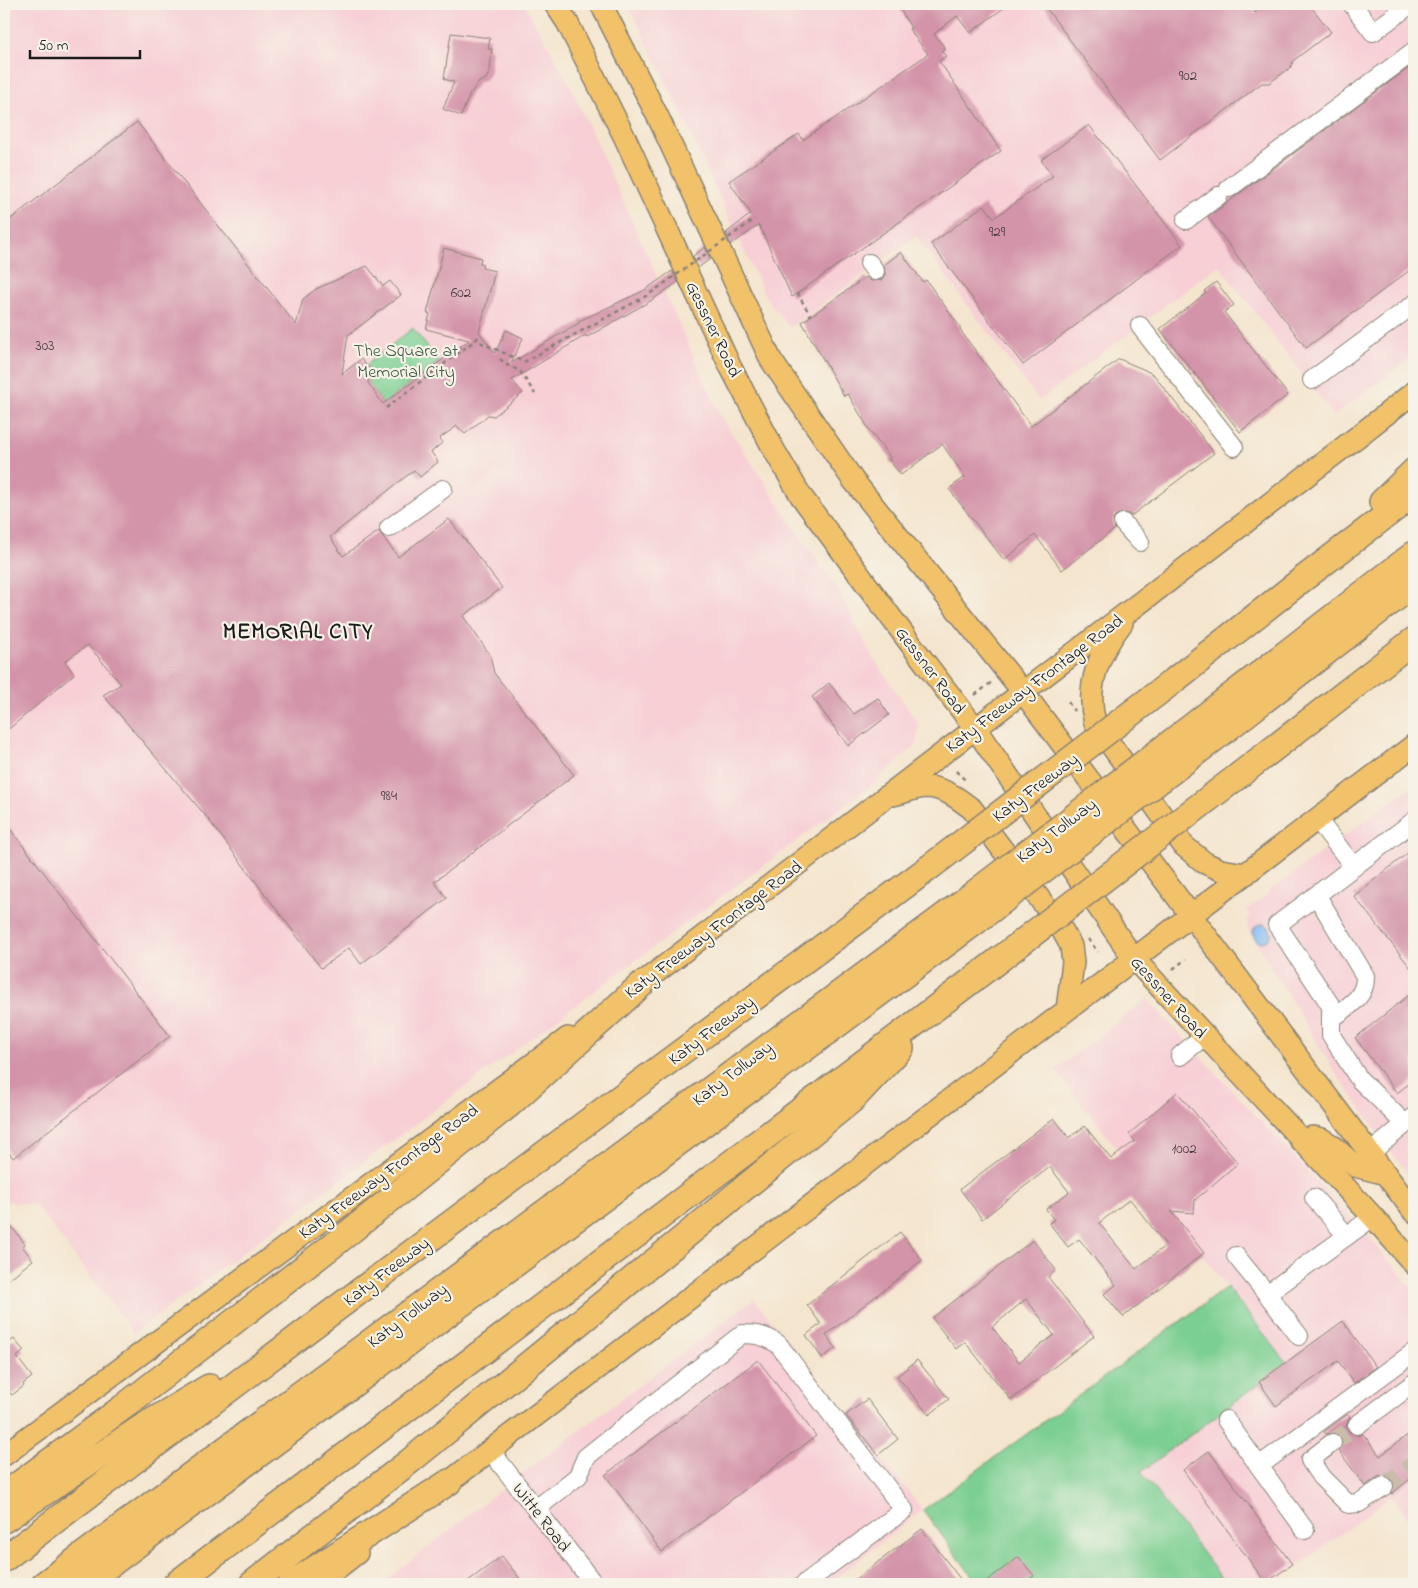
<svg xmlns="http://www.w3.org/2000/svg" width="1418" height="1588" font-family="'Indie Flower',sans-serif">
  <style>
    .built { fill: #f7cfd5 }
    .green { fill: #7bcf92; stroke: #4c7657 }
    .water { fill: #82bbf3; stroke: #4f6c88 }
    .building { fill: #d393a9; fill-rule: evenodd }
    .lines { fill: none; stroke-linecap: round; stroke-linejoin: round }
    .minor-tunnel { stroke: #c9bdaa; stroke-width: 18; stroke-dasharray: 18 9; stroke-linecap: butt }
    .minor-casing { stroke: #888075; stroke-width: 20 }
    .major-casing { stroke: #888075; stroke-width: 24 }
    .highway-casing { stroke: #888075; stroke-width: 28 }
    .path { stroke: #888075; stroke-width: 2.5; stroke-dasharray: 4 4; stroke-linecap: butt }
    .minor { stroke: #fff; stroke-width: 18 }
    .major { stroke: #f2c26a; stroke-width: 21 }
    .highway { stroke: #f2c26a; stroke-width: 25 }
    .highway-bridge-casing { stroke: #888075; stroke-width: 28; stroke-linecap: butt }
    .path-bridge { stroke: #888075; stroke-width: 2.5; stroke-dasharray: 4 4; stroke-linecap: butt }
    .highway-bridge { stroke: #f2c26a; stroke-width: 25 }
    .labels { text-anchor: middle; stroke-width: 4.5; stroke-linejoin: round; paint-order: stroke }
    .number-label { font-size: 15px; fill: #4a3a3f }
    .street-label { font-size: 18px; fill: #1c1c1c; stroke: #f7f3e8 }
    .park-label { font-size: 18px; fill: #3d5b45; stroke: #f7f3e8 }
    .district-label { font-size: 22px; font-weight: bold; letter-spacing: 1px; fill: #1c1c1c; stroke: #f7f3e8 }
  </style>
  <rect width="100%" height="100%" fill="#f7f3e8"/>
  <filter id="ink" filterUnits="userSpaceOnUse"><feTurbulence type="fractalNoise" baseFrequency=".02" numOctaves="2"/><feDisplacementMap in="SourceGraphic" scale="10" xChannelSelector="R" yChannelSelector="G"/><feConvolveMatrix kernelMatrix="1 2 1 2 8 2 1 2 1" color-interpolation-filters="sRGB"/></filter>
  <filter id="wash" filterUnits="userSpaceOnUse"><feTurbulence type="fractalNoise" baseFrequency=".0096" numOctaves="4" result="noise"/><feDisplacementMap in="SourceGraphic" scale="20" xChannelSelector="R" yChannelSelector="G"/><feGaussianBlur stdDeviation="1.12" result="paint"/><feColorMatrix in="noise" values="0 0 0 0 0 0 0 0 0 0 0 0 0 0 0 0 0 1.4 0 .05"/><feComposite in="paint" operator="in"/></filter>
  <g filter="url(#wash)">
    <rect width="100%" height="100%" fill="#f4e5ce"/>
    <!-- built -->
    <path class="built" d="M4 4H524L570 85 721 417 802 539 836 586 873 658 919 725 916 745 869 787 134 1333 35 1205 4 1201Z
      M626 4H1414V355L1334 416 1219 265 1039 401 916 236 790 328 766 298 679 108 641 30Z
      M1414 785V1183L1333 1069 1247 927 1249 915 1246 910 1267 895 1270 890Z
      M1147 999 1370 1238 1414 1290V1525L1391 1496 1274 1584H1226L1141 1472 1287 1362 1055 1070Z
      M754 1299 923 1510 828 1584H381L502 1489Z"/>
    <!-- green -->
    <path class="green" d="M413 328 439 362 383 404 368 383 370 370 366 365Z
      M1227 1287 1287 1363 1141 1472 1226 1584H978L923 1510Z"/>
    <!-- water -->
    <path class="water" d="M1253 933a9 9 0 1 1 18 0a9 9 0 1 1-18 0Z"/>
    <g id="blocks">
      <!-- building -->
      <path class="building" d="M897 4H1009L970 33 957 16 934 34 945 48 941 51 946 56 939 61 1001 151 792 297 759 225 731 245 726 233 751 214 729 181 799 134 803 140 928 54 909 29 911 28Z
        M1043 4H1249L1255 13 1267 4H1309L1331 32 1294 60 1290 68 1269 83H1262L1160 160Z
        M451 33 490 38 488 49H492L490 71 486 79 479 82 470 94 461 116 443 109 454 82 444 79Z
        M1414 64V267L1306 348 1208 217Z
        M137 122 296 325 303 299 316 289 367 266 383 286 390 281 401 295 348 335 342 374 361 359 370 370 368 383 383 404 469 340 426 329 430 314 427 313 444 248 481 258 480 263 483 264 482 268 495 271 479 332 495 353 506 330 523 338 511 363 579 323V321L645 290 672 271 678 282 652 300 587 337 586 335 512 380 523 393 494 416 488 415 465 434 457 426 440 438 442 443 431 452 438 462 420 477 414 470 330 537 343 556 379 531 398 557 449 519 502 588 463 616 490 655 494 673 574 775 434 882 447 898 361 964 349 948 321 968 205 815 103 695 121 684 88 645 65 661 74 674 4 733V224Z
        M1089 125 1182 245 1023 365 931 244 984 205 994 218 1053 176 1041 160Z
        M705 247 710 259 698 268 693 256Z
        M901 252 923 282 926 280 960 327V330L1031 426 1119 359 1145 370 1154 375 1214 453 1131 516 1126 513 1116 515 1113 520 1115 529 1062 570 1035 535 1004 560 949 489 965 477 942 444 901 475 889 460 890 457 871 433 848 394 844 396 802 322 866 277 871 281 881 280 885 275 884 265Z
        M1216 282 1234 305 1224 312 1288 395 1240 432 1160 329 1206 293 1204 291Z
        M829 683 854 714 878 698 889 715 848 746 812 697Z
        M4 821 170 1036 13 1158 4 1146Z
        M1414 848V972L1354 896Z
        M1414 991V1080L1397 1093 1355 1038Z
        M1177 1092 1238 1163 1195 1200 1194 1213 1171 1211 1204 1253 1123 1317 1104 1294 1116 1285 1079 1239 1068 1247 1049 1223 1054 1220 1046 1209 1069 1192 1050 1167 982 1219 960 1189 1054 1118 1069 1138 1085 1126 1111 1159 1135 1141 1129 1134ZM1130 1199 1166 1245 1136 1269 1099 1223Z
        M4 1217 25 1244 22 1246 33 1260 4 1283Z
        M900 1232 922 1260 826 1335 836 1348 822 1358 806 1335 821 1324 807 1305Z
        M1033 1240 1056 1270 1048 1277 1094 1336 1011 1400 965 1342 956 1349 932 1318ZM1026 1299 1054 1335 1019 1362 992 1327Z
        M1343 1321 1376 1367 1354 1383 1338 1361 1276 1406 1259 1382Z
        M14 1339 24 1351 17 1357 32 1377 23 1384 24 1386 12 1395 10 1393 4 1398V1340L7 1344Z
        M758 1360 816 1436 662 1552 605 1475Z
        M917 1360 949 1399 929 1415 897 1376Z
        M867 1399 898 1439 878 1455 846 1415Z
        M1348 1414 1350 1417 1346 1426 1349 1432 1358 1436 1363 1434 1380 1456 1414 1430V1476L1391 1494 1394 1485 1392 1480 1388 1476 1378 1477 1365 1486 1339 1451 1343 1442 1341 1437 1336 1433 1326 1434 1324 1432Z
        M1209 1451 1292 1564 1266 1583 1183 1470Z
        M922 1529 964 1584H849Z
        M502 1556 524 1584H464Z
        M1019 1557 1034 1576 1022 1584H982Z"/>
    </g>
  </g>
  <g filter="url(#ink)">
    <use href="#blocks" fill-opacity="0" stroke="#888075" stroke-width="1"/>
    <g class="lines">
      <!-- minor-tunnel -->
      <path class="minor-tunnel" d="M1332 1443 1357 1425
        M1384 1486 1414 1464"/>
      <defs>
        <path id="minor" d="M1352 4 1373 32 1411 4
          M1229 188 1414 51
          M1186 220 1218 196
          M869 263 875 271
          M1140 326 1234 447
          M1312 380 1414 304
          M1123 523 1140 542
          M389 528 443 489
          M1317 819 1354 867
          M1317 896 1365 976C1366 998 1347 1007 1331 1019
          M1180 1056 1204 1036
          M1405 1124 1359 1079 1331 1035V1006L1277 925 1414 821
          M1370 1153 1414 1117
          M1314 1198 1347 1236
          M1236 1256 1267 1294
          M1299 1336 1267 1294 1373 1217
          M1226 1420 1259 1466
          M1357 1425 1414 1383
          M1332 1443 1310 1460 1321 1477 1348 1504 1359 1503 1384 1486
          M490 1450 594 1584
          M536 1509 578 1476 586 1457 742 1334C757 1334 766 1336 778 1344L904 1510 804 1584
          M1305 1530 1259 1466 1414 1352"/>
        <path id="major" d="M555 4 567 22 625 138 730 366 774 450 801 496 910 643 975 728 1134 959 1373 1217 1414 1264
          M601 4 658 117 771 360 853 480 1023 692 1414 1212
          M1122 623C1099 653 1085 685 1095 723L1184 846 1205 863 1221 870 1246 874
          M893 795C903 793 917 787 927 787 945 788 959 799 972 809L1060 926 1071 946 1073 962 1067 1010
          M629 993 1361 434 1414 392
          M1301 1141 1313 1137 1322 1139 1333 1146 1355 1166 1386 1174
          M4 1455 568 1038
          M437 1491 1414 745
          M317 1584 357 1553"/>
        <path id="highway" d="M1382 502 1414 471
          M1172 682 1299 582 1414 494
          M1200 720 1414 554
          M1214 739 1414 584
          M1242 773 1414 640
          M4 1495 122 1408 337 1242 510 1104 642 984
          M4 1520 139 1429 209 1387
          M4 1559 321 1320 930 867
          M44 1584 959 905
          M84 1584 974 923
          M176 1584 1000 959
          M252 1584 410 1461 852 1100 901 1048
          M291 1584 449 1482"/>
      </defs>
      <!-- minor casing -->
      <use href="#minor" class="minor-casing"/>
      <!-- major casing -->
      <use href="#major" class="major-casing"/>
      <!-- highway casing -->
      <use href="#highway" class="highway-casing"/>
      <!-- path -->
      <path class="path" d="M797 293 811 316
        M500 359 507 365 520 371 535 394
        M975 695 992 682
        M1068 702 1074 711
        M956 771 967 782
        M1088 939 1098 952
        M1173 969 1186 959"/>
      <!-- minor -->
      <use href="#minor" class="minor"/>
      <!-- major -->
      <use href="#major" class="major"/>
      <!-- highway -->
      <use href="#highway" class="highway"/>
      <defs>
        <path id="highway-bridge" d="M930 867 1172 682
          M959 905 1200 720
          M974 923 1214 739
          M1000 959 1242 773"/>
      </defs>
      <!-- highway-bridge casing -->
      <use href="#highway-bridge" class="highway-bridge-casing"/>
      <!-- path-bridge -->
      <path class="path-bridge" d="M386 408 478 338 482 343 524 362 648 295 755 219"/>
      <!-- highway-bridge -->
      <use href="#highway-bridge" class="highway-bridge"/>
    </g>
  </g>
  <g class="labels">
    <!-- number labels -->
    <g class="number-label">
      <text x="1188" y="80">902</text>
      <text x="997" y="236">929</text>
      <text x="461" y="297">602</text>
      <text x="45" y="350">303</text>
      <text x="389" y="800">984</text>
      <text x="1184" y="1153">1002</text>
    </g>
    <!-- street labels -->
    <g class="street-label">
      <text transform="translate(714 329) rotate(64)" y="6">Gessner Road</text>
      <text transform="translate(931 670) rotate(53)" y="6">Gessner Road</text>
      <text transform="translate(1034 683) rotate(-37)" y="6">Katy Freeway Frontage Road</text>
      <text transform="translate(1035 787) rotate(-37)" y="6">Katy Freeway</text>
      <text transform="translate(1056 830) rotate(-37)" y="6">Katy Tollway</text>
      <text transform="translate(713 929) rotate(-37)" y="6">Katy Freeway Frontage Road</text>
      <text transform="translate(1169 997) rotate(48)" y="6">Gessner Road</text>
      <text transform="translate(711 1030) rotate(-37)" y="6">Katy Freeway</text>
      <text transform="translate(732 1073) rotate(-37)" y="6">Katy Tollway</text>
      <text transform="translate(388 1171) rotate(-36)" y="6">Katy Freeway Frontage Road</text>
      <text transform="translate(386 1271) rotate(-37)" y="6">Katy Freeway</text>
      <text transform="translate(407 1315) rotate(-37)" y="6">Katy Tollway</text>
      <text transform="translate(542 1517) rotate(52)" y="6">Witte Road</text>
    </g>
    <!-- park labels -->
    <g class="park-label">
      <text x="406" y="356">The Square at<tspan x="406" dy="21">Memorial City</tspan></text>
    </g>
    <!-- district labels -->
    <g class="district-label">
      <text x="298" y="638">MEMORIAL CITY</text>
    </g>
  </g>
  <!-- margin -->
  <rect width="1418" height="1588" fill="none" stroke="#f7f3e8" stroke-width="20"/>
  <!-- scale -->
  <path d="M30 50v8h110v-8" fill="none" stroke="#1c1c1c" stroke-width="2.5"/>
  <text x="38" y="50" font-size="15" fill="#1c1c1c" stroke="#f7f3e8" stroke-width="4" paint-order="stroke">50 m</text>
</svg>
